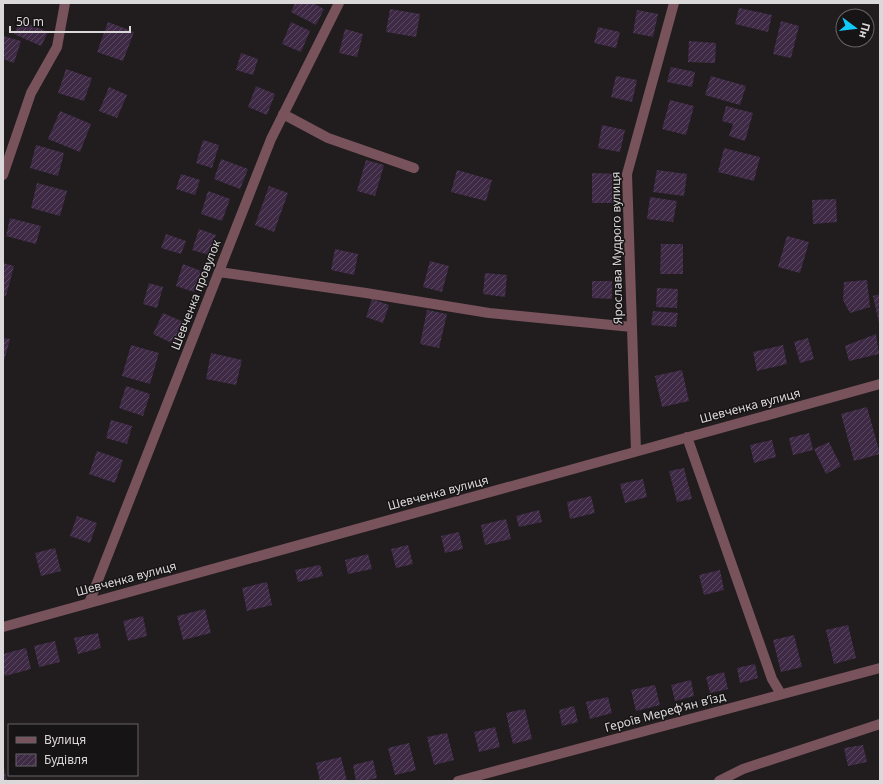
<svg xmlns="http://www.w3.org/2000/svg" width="883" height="784" font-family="'Noto Sans',sans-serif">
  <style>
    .building { fill: url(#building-hatch) }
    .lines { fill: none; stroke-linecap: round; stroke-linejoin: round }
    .minor { stroke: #79535c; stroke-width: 10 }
    .labels { text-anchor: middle; stroke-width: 3; stroke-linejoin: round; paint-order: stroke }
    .street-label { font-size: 12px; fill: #dbd8da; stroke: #171416 }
  </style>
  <defs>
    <pattern id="building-hatch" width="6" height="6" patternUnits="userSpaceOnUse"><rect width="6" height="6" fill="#3e2a45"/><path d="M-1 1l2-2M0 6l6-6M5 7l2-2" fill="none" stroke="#59485f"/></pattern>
  </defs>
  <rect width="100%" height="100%" fill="#211d1f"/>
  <!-- building -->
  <path class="building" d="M295 3H313L324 9 316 25 291 12Z
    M739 8 772 15 768 32 735 24Z
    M390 9 420 14 416 37 386 32Z
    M637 10 658 14 653 37 633 33Z
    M20 20 48 32 41 46 14 34Z
    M781 21 799 26 791 58 773 54Z
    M108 22 134 32 123 61 97 52Z
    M291 22 310 31 301 52 282 44Z
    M598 27 620 32 616 48 594 43Z
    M345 29 363 34 357 57 339 53Z
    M3 36 21 41 14 63 3 59Z
    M689 41 716 43 715 63 688 62Z
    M241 53 258 59 253 75 236 70Z
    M671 67 695 72 692 87 667 82Z
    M66 69 92 78 84 101 58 93Z
    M616 76 637 80 632 102 611 97Z
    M711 76 746 86 740 105 705 95Z
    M256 86 275 94 267 115 248 107Z
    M109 87 127 95 117 118 99 111Z
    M670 100 694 106 686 135 662 129Z
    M726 106 753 113 745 141 729 136 733 124 722 121Z
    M60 111 91 124 80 152 48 139Z
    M602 125 625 130 620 152 598 148Z
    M203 140 219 145 212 168 196 163Z
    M36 145 64 153 58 176 30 168Z
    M724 148 760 157 754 181 718 172Z
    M221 159 248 169 240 189 214 179Z
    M366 160 384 165 375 196 357 191Z
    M457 170 492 180 486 201 451 192Z
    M657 170 687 174 684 196 653 192Z
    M592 173 619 174 618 203H592Z
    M181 174 200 180 195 195 176 189Z
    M37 183 67 191 60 216 31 208Z
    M269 186 288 193 274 232 255 225Z
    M208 191 230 199 222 221 201 214Z
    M650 197 677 201 673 222 647 219Z
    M836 199 837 222 813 224 812 200Z
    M10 218 41 226 36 244 6 236Z
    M199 229 216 235 209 255 192 250Z
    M166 234 186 241 181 254 161 248Z
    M787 236 809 242 800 273 778 267Z
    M661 244H683V274H660Z
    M335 249 358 254 354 275 331 270Z
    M430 261 449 266 442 292 423 287Z
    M3 263 14 266 6 296 3 295Z
    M183 264 201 271 194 292 176 286Z
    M485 273 507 275 505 297 483 294Z
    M867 280 870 307 850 313 843 300 844 282Z
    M592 281H612V299L592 298Z
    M149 283 163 287 157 308 143 304Z
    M657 288 678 289 677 308 656 307Z
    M880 294V323H879L873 296Z
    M372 299 389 305 383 323 366 317Z
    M427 310 447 314 439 348 420 344Z
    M653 311 678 313 676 327 651 325Z
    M163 313 186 323 176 345 153 334Z
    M876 334 879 354 849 361 845 346Z
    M3 338 10 339 3 364Z
    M808 338 814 359 800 363 794 342Z
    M131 345 159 353 150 384 122 376Z
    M783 345 787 364 757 371 753 352Z
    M211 353 242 360 236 385 206 379Z
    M682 370 689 401 662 407 655 376Z
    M126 386 150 394 143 416 119 408Z
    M867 407 880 454 854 461 841 414Z
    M111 420 132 426 127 444 106 438Z
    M809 433 813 450 793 455 789 438Z
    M772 440 776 457 754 463 750 445Z
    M829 442 841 466 826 474 814 449Z
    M97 451 123 460 115 483 89 474Z
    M684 468 692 499 677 502 669 471Z
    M643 479 647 497 625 503 620 484Z
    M591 496 595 513 570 519 567 502Z
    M539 510 542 522 519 527 516 516Z
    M77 516 97 523 90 543 70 536Z
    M506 519 511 539 485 545 481 525Z
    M459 532 463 549 445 553 441 536Z
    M408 545 413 564 396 568 391 549Z
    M55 548 61 571 41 576 35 553Z
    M368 554 372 569 348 574 345 560Z
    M320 565 323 576 298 582 295 570Z
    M720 570 724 590 704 595 699 575Z
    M267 582 272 605 247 611 242 588Z
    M205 609 211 633 183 640 177 616Z
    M143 616 147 636 128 641 123 621Z
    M848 625 856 658 834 664 826 630Z
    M98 633 101 648 78 654 74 638Z
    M794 635 802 667 781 672 773 640Z
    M55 641 60 662 39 667 34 646Z
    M26 648 31 669 5 676 3 669V654Z
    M755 664 758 678 740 683 737 668Z
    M724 672 728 689 710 693 706 677Z
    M691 680 694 696 675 701 671 685Z
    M655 685 660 705 636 711 631 690Z
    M608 697 612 713 590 719 586 702Z
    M574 706 578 722 562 726 559 710Z
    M525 709 532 739 513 744 506 713Z
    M495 727 500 747 479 752 474 732Z
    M447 733 454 760 434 765 427 737Z
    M409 743 416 770 395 775 388 748Z
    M863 745 867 762 848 766 844 748Z
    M341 757 347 781H320L316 763Z
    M373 760 377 778 364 781H356L353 765Z
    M3 768H4L7 781H3Z"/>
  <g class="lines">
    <!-- minor -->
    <path class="minor" d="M283 114 328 138 414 168
      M3 175 31 93 57 47 65 3
      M219 272 366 293 489 313 632 327
      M687 437 772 679 781 694
      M636 451 627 174 674 3
      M89 603 271 139 339 3
      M3 627 880 384
      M458 781 880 668
      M719 781 743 769 880 724"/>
  </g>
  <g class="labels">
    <!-- street labels -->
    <g class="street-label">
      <text transform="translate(617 248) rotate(-91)" y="4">Ярослава Мудрого вулиця</text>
      <text transform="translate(196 295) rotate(-69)" y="4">Шевченка провулок</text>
      <text transform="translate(750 406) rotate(-15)" y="4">Шевченка вулиця</text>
      <text transform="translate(438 493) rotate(-15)" y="4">Шевченка вулиця</text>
      <text transform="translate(126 579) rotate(-15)" y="4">Шевченка вулиця</text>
      <text transform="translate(665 712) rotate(-15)" y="4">Героїв Мерефʼян вʼїзд</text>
    </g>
  </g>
  <!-- border -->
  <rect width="883" height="784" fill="none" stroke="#dbd8da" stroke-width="8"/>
  <!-- legend -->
  <rect x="8" y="724" width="130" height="52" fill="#171416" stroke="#656264"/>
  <rect x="16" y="737" width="20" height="6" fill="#79535c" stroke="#656264"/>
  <text x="44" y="744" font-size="12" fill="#dbd8da">Вулиця</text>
  <rect x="16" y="754" width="20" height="12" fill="url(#building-hatch)" stroke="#656264"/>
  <text x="44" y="764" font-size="12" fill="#dbd8da">Будівля</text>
  <!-- north arrow -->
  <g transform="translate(855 28) rotate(105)"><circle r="19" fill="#171416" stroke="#656264"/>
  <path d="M0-3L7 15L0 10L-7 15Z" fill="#0fcafa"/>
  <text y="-6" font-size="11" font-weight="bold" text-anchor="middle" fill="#dbd8da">Пн</text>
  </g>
  <!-- scale -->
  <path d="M10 26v6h120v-6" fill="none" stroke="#dbd8da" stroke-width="2"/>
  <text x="16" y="26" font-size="12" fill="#dbd8da" stroke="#171416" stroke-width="3" paint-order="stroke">50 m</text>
</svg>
